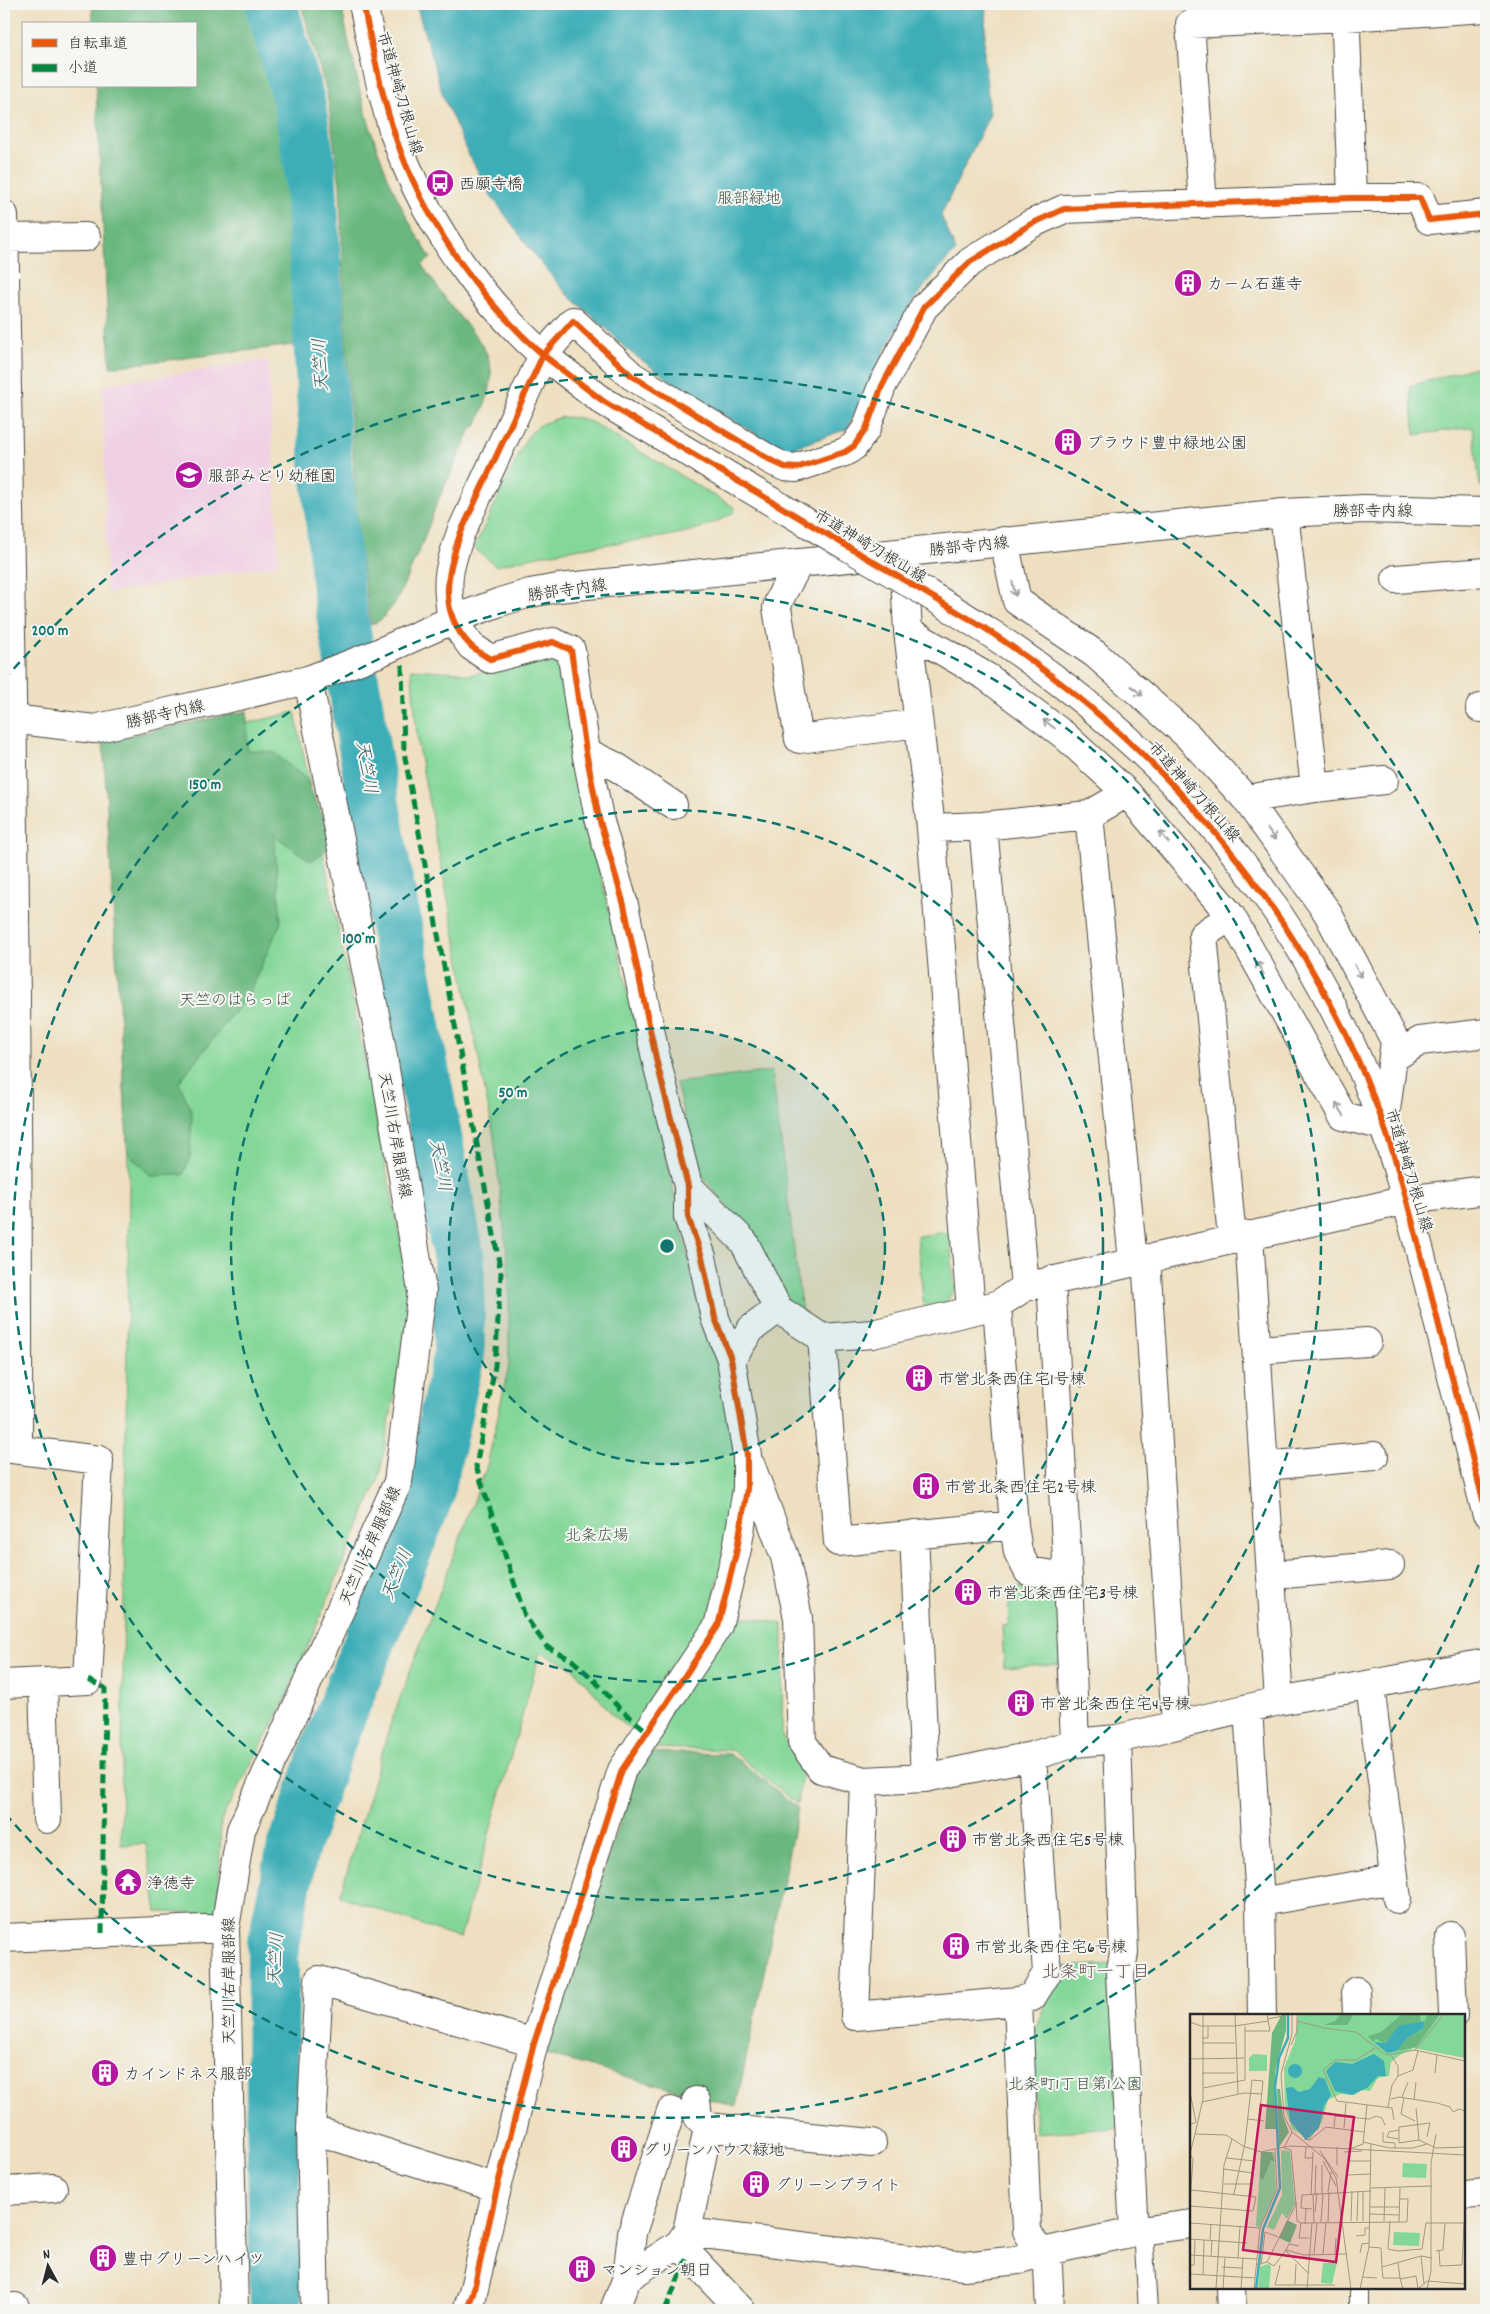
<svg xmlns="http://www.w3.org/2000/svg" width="1490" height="2314" font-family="Dekko,'Klee One',sans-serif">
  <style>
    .built { fill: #f0d0e4 }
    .green { fill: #83d798; stroke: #578162 }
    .forest { fill: #6ab880; stroke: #4a7256 }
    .water { fill: #3daeb8; stroke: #346c72 }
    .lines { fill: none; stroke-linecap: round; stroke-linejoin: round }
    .river { stroke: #3daeb8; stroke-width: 52 }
    .service-casing { stroke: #484641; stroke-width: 20 }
    .minor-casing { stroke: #484641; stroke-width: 30 }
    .tertiary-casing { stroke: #484641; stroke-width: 30 }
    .service { stroke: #fff; stroke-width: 18 }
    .minor { stroke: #fff; stroke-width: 28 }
    .tertiary { stroke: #fff; stroke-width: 28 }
    .tertiary-bridge-casing { stroke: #484641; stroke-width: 30; stroke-linecap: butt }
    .tertiary-bridge { stroke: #fff; stroke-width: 28 }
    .quiet { stroke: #00873e; stroke-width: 5; stroke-dasharray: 10 5; stroke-linecap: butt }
    .cycleway-casing { stroke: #f6f6f2; stroke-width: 9 }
    .cycleway { stroke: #e8590c; stroke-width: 6 }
    .oneway { stroke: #a0a0a0 }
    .ring { fill: none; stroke: #0f766e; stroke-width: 2.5; stroke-dasharray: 9 6 }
    .labels { text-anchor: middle; stroke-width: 4; stroke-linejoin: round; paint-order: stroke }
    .street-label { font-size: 16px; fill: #2b2b2b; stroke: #f6f6f2 }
    .poi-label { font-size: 16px; fill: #2b2b2b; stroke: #f6f6f2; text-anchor: start }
    .park-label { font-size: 16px; fill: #415646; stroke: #f6f6f2 }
    .water-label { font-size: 18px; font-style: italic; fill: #325f63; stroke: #f6f6f2 }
    .neighbourhood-label { font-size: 18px; fill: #6b5857; stroke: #f6f6f2 }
    .inset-river { fill: none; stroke: #3daeb8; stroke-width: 2.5 }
    .inset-road { fill: none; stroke: #a09784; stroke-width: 1 }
    .view { fill: #c2185b; fill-opacity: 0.15; stroke: #c2185b; stroke-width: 2.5 }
    .inset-edge { fill: none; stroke: #2b2b2b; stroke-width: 2.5 }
    .centre { fill: #0f766e; stroke: #f6f6f2; stroke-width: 2.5 }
    .ring-label { font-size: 15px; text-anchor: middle; font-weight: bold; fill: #0f766e; stroke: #f6f6f2; stroke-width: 4; stroke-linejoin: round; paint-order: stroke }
  </style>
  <rect width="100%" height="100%" fill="#f6f6f2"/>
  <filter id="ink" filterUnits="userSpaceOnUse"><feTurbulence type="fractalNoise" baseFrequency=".02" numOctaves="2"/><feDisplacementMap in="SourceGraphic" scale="10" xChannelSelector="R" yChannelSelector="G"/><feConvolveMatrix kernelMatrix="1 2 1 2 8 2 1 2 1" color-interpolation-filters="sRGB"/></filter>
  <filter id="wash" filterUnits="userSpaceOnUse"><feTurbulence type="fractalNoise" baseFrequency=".0096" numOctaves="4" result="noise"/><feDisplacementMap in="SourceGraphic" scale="20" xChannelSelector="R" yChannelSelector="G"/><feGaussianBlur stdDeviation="1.12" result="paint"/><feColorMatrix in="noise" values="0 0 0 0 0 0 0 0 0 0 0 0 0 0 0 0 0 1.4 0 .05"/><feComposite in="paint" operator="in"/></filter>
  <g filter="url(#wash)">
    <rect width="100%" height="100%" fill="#eedfc0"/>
    <!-- built -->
    <path class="built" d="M268 360 279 564 107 593 103 385Z"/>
    <!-- green -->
    <path class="green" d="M1486 364V486H1480L1473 427 1415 435 1410 386Z
      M562 417 581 418 591 422 735 508 734 512C698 536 650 538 609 544 571 549 533 556 496 566L474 548 527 437 541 424Z
      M549 656 563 665 589 825 658 1121 701 1317 725 1371 739 1488 708 1622 637 1735 613 1715 572 1667 540 1652 460 1938 340 1896 390 1725 487 1466 509 1365V1273L494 1137 418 746 411 669 458 672 469 675Z
      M295 712 412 1298 379 1478 281 1709 221 1820 218 1913 157 1912 146 1844 121 1845 129 1180 106 751 172 741Z
      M772 1071 802 1313 792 1310 783 1289 736 1216 697 1170 676 1083Z
      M949 1232 955 1289 945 1304 924 1309 917 1236Z
      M1048 1587 1060 1598 1063 1664 1004 1668 1002 1626 1009 1625 1008 1588Z
      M735 1615 783 1624 782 1735 802 1770 797 1804 732 1750 645 1748Z
      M1111 1964 1119 2128 1036 2133 1031 2039 1060 1967Z"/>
    <!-- forest -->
    <path class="forest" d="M92 4H252L279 106 296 242 302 344 110 367 96 86H196V24H93Z
      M301 4H341C360 98 377 176 431 258L422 265C433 281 444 297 456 312 470 330 489 347 491 370 493 389 483 409 476 426L472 427 437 503 422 544 396 602 382 619 371 625 358 540 344 305 340 185 327 93Z
      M247 711V750L273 752 306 779 335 844 311 861 274 835 281 922 249 993 179 1082 192 1113 190 1157 183 1175 151 1176 128 1153 103 741Z
      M642 1752 731 1754 798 1808 736 2107 545 2054Z"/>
    <!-- water -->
    <path class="water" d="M416 4H986L984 57 990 114 941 215 956 251C917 288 893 333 870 381 862 397 856 414 847 429L785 451 695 398 626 349 609 331 566 293 535 256 490 194 466 149 443 96Z"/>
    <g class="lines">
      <!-- river -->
      <path class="river" d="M271 4 299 101 310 166 326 466 338 590 379 836 459 1259V1354L428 1495 324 1756 292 1852 273 1944 272 2100 276 2310"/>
    </g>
  </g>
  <g filter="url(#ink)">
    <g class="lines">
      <defs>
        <path id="service" d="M1143 2231 1148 2310
          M1359 2288V2310"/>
        <path id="minor" d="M1345 4 1352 198
          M1203 204 1190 24 1346 17 1486 8
          M4 215C11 626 19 1038 18 1449
          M4 238 86 237
          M543 355 573 321 632 376 772 461 785 467 796 468 845 452 854 446 866 429 882 386 924 307 970 262 1031 224 1064 209 1352 198H1420L1429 220 1486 214
          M1284 513 1315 788
          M904 561 908 631 987 677 1064 735 1127 793 1231 916 1343 1116 1384 1126 1395 1041 1327 912 1246 799 1187 735 1095 654 1017 601 1004 541
          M798 563C793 579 780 591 777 608L799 739 918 723
          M1396 579 1486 572
          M452 620 471 646 490 659 553 642 571 650 586 752 599 818 624 905 657 1063 688 1186V1217L702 1257 715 1318 731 1359 747 1455V1489L737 1549 718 1626 622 1770 534 2043 497 2188 473 2293 467 2310
          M908 631 931 828 971 1310
          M1480 708 1486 707
          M586 752 615 766 673 805
          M1246 799 1315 788 1384 780
          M1089 815 1133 1261
          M983 826 1025 1287
          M931 828 983 826 1089 815 1127 793
          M1231 916 1203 935 1232 1238
          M1393 1058 1420 1041 1486 1033
          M688 1186 744 1242 778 1309 822 1338
          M1249 1235 1279 1701
          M1146 1258 1176 1724
          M1051 1280 1068 1577
          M997 1305 1014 1525 1018 1552 1028 1571 1068 1577 1075 1743
          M1258 1350 1367 1342
          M731 1359 751 1329 778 1309
          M4 1448 99 1460 88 1680 4 1684
          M751 1466 785 1557 798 1618 802 1742 821 1769 864 1781 925 1778 1032 1756 1075 1743 1117 1739 1279 1701 1486 1663
          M1265 1466 1374 1456
          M1014 1525 838 1542 822 1338 872 1334 997 1305 1025 1287 1407 1200 1486 1190
          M914 1534 925 1778
          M1272 1575 1390 1565
          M43 1682 47 1819
          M1370 1686 1397 1899
          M1248 1708 1260 1902 1262 2015
          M1117 1739 1124 1953 1120 1974 1134 2232
          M1032 1756 1047 1973 1032 1997 1018 2001 1027 2231 1048 2267 1050 2310
          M864 1781 855 2016 1018 2001
          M1260 1902 1394 1879
          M1450 1936 1453 2015
          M4 1938 225 1928
          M1356 1991 1357 2015
          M696 2101 698 2117 708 2127
          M311 2129 497 2188
          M4 2191 53 2188
          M1464 2195 1486 2193
          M687 2232 708 2127 872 2143
          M679 2244 741 2310
          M627 2278 632 2233 671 2111
          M1231 2288 1232 2310
          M4 2308 15 2307
          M234 2310 225 1928 241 1830 398 1482 422 1291 380 1039 308 680
          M315 2310 311 2129 319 1980 534 2043
          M614 2310 627 2278 679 2244 687 2232 964 2266 1018 2260 1038 2253 1134 2232 1191 2224"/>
        <path id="tertiary" d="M363 4C374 54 383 106 402 155 432 231 482 301 543 355L461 532C448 570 445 580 452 620
          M543 355 603 401 804 521
          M4 718 94 729 308 680 376 654 452 620 500 602 530 593 558 588 1284 513 1364 509 1486 512
          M1123 735C1235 833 1324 965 1376 1105 1398 1164 1413 1225 1429 1286 1448 1361 1467 1436 1486 1512"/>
      </defs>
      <!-- service casing -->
      <use href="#service" class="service-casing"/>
      <!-- minor casing -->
      <use href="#minor" class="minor-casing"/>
      <!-- tertiary casing -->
      <use href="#tertiary" class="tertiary-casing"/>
      <!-- service -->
      <use href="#service" class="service"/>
      <!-- minor -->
      <use href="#minor" class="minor"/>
      <!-- tertiary -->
      <use href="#tertiary" class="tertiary"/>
      <defs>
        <path id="tertiary-bridge" d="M804 521C916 587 1026 646 1123 735"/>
      </defs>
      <!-- tertiary-bridge casing -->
      <use href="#tertiary-bridge" class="tertiary-bridge-casing"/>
      <!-- tertiary-bridge -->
      <use href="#tertiary-bridge" class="tertiary-bridge"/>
      <!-- quiet -->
      <path class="quiet" d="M402 665 404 752 501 1273 495 1366 476 1466 525 1616 547 1647 572 1660 595 1681 620 1709 648 1732
        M88 1680 105 1688 102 1933
        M665 2310 688 2255"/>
      <defs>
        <path id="cycleway" d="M363 4C374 54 383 106 402 155 432 231 482 301 543 355L461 532C447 572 437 611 470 645 476 651 484 655 490 659L553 642 571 650 586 752 599 818 624 905 657 1063 688 1186V1217L702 1257 715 1318 731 1359 747 1455V1489L737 1549 718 1626 622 1770 534 2043 497 2188 473 2293 467 2310
          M1486 214 1429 220 1420 198H1352L1064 209 1031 224 970 262 924 307 882 386 866 429 854 446 845 452 796 468 785 467 772 461 632 376 573 321 543 355 603 401 983 627C1159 743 1300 906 1376 1104 1399 1163 1413 1225 1429 1286 1448 1361 1467 1436 1486 1512"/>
      </defs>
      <!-- cycleway casing -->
      <use href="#cycleway" class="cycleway-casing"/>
      <!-- cycleway -->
      <use href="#cycleway" class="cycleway"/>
    </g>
    <!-- one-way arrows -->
    <defs><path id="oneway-shaft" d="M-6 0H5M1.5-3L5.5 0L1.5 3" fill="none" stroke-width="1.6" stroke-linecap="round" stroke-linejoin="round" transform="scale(1.25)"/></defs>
    <g class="oneway">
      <use href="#oneway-shaft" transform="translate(1014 589) rotate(77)"/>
      <use href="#oneway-shaft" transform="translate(1137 691) rotate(41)"/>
      <use href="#oneway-shaft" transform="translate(1049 724) rotate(-143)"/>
      <use href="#oneway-shaft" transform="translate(1271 834) rotate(54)"/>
      <use href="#oneway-shaft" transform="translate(1164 837) rotate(-130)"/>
      <use href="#oneway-shaft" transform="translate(1260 968) rotate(-119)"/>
      <use href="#oneway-shaft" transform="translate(1358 971) rotate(62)"/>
      <use href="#oneway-shaft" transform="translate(1340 1109) rotate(-123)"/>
    </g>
  </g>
  <!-- distance rings -->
  <circle cx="667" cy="1246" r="218" fill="#0f766e" fill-opacity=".12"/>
  <g class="ring">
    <circle cx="667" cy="1246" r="218"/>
    <circle cx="667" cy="1246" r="436"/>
    <circle cx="667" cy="1246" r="654"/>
    <path d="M1484 1551A872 872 0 0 1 4 1812M4 680A872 872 0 0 1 1484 941"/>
  </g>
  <!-- icons -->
  <defs>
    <symbol id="bus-disc" viewBox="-11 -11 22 22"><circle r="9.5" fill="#b5179e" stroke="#f6f6f2"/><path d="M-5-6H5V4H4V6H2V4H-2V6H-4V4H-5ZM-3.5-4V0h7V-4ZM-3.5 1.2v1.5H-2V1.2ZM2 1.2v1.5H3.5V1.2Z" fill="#fff"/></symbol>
    <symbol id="building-disc" viewBox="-11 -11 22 22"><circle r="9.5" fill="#b5179e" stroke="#f6f6f2"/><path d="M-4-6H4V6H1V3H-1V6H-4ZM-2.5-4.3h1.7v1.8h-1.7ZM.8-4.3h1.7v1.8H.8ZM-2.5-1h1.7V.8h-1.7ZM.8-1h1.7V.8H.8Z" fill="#fff"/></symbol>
    <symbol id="school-disc" viewBox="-11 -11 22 22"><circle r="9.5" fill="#b5179e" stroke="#f6f6f2"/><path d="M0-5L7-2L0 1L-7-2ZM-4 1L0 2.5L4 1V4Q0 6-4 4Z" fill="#fff"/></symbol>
    <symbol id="temple-disc" viewBox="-11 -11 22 22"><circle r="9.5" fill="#b5179e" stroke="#f6f6f2"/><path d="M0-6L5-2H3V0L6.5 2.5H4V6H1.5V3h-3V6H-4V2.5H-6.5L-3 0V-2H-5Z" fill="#fff"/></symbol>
  </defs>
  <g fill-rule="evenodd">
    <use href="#bus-disc" x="424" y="167" width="32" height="32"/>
    <use href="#building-disc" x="1172" y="267" width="32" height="32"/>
    <use href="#building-disc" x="1052" y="426" width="32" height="32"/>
    <use href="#school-disc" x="173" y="459" width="32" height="32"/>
    <use href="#building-disc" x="903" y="1362" width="32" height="32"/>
    <use href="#building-disc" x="910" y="1470" width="32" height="32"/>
    <use href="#building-disc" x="952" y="1576" width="32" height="32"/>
    <use href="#building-disc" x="1005" y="1687" width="32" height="32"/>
    <use href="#building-disc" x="937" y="1823" width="32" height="32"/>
    <use href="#temple-disc" x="112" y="1866" width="32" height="32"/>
    <use href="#building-disc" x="940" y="1930" width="32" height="32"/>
    <use href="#building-disc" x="89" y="2057" width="32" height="32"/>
    <use href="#building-disc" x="608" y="2133" width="32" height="32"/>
    <use href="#building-disc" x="740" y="2168" width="32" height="32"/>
    <use href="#building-disc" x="87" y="2242" width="32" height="32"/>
    <use href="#building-disc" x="566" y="2253" width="32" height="32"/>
  </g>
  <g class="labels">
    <!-- street labels -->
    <g class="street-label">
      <text transform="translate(401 93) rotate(74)" y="6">市道神崎刀根山線</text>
      <text x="1373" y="516">勝部寺内線</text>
      <text transform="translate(871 545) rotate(31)" y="6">市道神崎刀根山線</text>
      <text transform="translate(969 545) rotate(-6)" y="6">勝部寺内線</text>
      <text transform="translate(567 589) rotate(-8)" y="6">勝部寺内線</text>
      <text transform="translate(165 713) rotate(-13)" y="6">勝部寺内線</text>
      <text transform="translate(1195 791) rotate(48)" y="6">市道神崎刀根山線</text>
      <text transform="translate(396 1135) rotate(80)" y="6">天竺川右岸服部線</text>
      <text transform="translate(1410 1170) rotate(73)" y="6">市道神崎刀根山線</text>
      <text transform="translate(369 1545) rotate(-66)" y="6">天竺川右岸服部線</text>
      <text transform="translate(228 1981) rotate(-90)" y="6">天竺川右岸服部線</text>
    </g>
    <!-- poi labels -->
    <g class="poi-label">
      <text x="459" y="189">西願寺橋</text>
      <text x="1207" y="289">カーム石蓮寺</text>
      <text x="1087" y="448">プラウド豊中緑地公園</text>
      <text x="208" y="481">服部みどり幼稚園</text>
      <text x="938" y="1384">市営北条西住宅1号棟</text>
      <text x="945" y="1492">市営北条西住宅2号棟</text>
      <text x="987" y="1598">市営北条西住宅3号棟</text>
      <text x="1040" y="1709">市営北条西住宅4号棟</text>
      <text x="972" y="1845">市営北条西住宅5号棟</text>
      <text x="147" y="1888">浄徳寺</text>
      <text x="975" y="1952">市営北条西住宅6号棟</text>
      <text x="124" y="2079">カインドネス服部</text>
      <text x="643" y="2155">グリーンハウス緑地</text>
      <text x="775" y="2190">グリーンブライト</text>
      <text x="122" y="2264">豊中グリーンハイツ</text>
      <text x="601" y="2275">マンション朝日</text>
    </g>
    <!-- park labels -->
    <g class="park-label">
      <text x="749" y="203">服部緑地</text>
      <text x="235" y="1005">天竺のはらっぱ</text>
      <text x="597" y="1540">北条広場</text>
      <text x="1075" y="2089">北条町1丁目第1公園</text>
    </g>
    <!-- water labels -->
    <g class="water-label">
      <text transform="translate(320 365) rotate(-93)" y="6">天竺川</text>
      <text transform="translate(367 767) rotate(80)" y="6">天竺川</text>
      <text transform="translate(441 1165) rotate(79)" y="6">天竺川</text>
      <text transform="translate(396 1574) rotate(-68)" y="6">天竺川</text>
      <text transform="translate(275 1959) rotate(-87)" y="6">天竺川</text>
    </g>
    <!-- neighbourhood labels -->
    <g class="neighbourhood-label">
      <text x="1096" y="1977">北条町一丁目</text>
    </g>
  </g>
  <!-- overview -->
  <g transform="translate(1190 2014)">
    <rect width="275" height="275" fill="#eedfc0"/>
    <path d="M108 0H275V44L224 34 210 41 201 48 199 62 188 64 180 77 170 76 165 81 150 80 138 86 132 108 120 125 102 115 95 94 94 54 105 27ZM63 40 77 41V57H59V44ZM91 136 100 137 105 190 97 205 92 199 84 216 77 213 92 181ZM84 138 86 176 70 213 66 212 71 139ZM213 149 237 150 236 164 212 163ZM204 218 230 219 229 232 203 231ZM133 249H147L142 270 131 269ZM78 250 81 252 79 275H68L70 253Z" fill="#83d798"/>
    <path d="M92 0H96V16L85 58 87 115H75L82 19ZM151 0H164L157 11H134L145 7ZM212 0H230L231 8 207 13 198 28 194 29 186 25 183 28 178 22 191 18ZM237 0H250L226 33 209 37 208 34 217 23 233 16ZM87 75H90L93 102 99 118 89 133ZM71 138H81L85 147 81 146 73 166 70 164ZM97 206 107 211 100 229 89 224Z" fill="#6ab880"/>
    <path d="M235 7 233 15 217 24 207 37 197 39 184 28 196 29 208 12ZM184 40 194 47 196 62H188L177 74 162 81 145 77 136 57 145 48 162 50ZM98 57a7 7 0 1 1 14 0a7 7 0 1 1-14 0ZM129 63 135 65 141 81 134 92 129 114 116 126 100 107 96 74 102 73 109 78 120 75Z" fill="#3daeb8"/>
    <path class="inset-river" d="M66 275 73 215 90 174 85 72 89 44 98 24V0"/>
    <path class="inset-road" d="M45 0 48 80M78 5 93 2M107 7 134 14 166 18 196 41 225 36 275 47M0 8 11 12H45L78 7M55 17H80L77 0M12 24H18V12M12 29H45M101 31 107 17V0M185 34 166 46H145L133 56 147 87 202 94 204 106M225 36 254 0M0 45 54 44M12 59H45M245 59 247 41M208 62 223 56 228 37M13 74 55 66V12M0 78 6 108 0 111M212 83 218 68M214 84 211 100 225 107M201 85 209 83 247 89 260 93 263 98 269 95 275 97M224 86 226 68M12 88 54 79 72 80M198 93 202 71 208 62V52L201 41M226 94 229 126 246 134 275 133M58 105 74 107M144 113 145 102 179 105 186 102 192 104 195 111M154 114 156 89M209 116 199 118 197 123 209 125M102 118 134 144 146 164 161 275M193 118V128L205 129V134M5 120 13 85V0M114 125 120 126 136 113 174 118M229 126 209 129V113L240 109 237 123M173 128 200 134H223L237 130M116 133 115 144H123M94 134 102 118 94 102 91 60 102 20V0M160 135 173 130 177 91M130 137 148 163M154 138 172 137M0 140 5 120 36 121 53 132 71 138 99 132 123 133 275 141M36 144 65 147M133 147 146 172M158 147H181M147 151V133M33 155 63 159M157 161 181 160M33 170H62M181 174 242 172M138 178 141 158M132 179V151M44 180 55 129 62 66 73 67 61 182M125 180 126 151M121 181 123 138M123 181 124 209M106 188 107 207 111 209 217 208 218 185H210M0 189 3 145 0 140M0 192 63 197 66 183 1 176M180 193H209M122 195 111 194 112 181 181 177M125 198 127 179M180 200 209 201M161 207 162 177M167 207 168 177M173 207V177M194 207 195 174M200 207 198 235 208 237 232 235 236 209H275M131 208 133 179M138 208 139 178M209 208 210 174M0 209 70 214M111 209 109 224H119M115 210 116 194M166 222 175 221V214H179M0 225 57 229M20 226 21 210M179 233 191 234 192 253M96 236 99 230 109 232M249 236 250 252 272 251 274 209M96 237 118 259M246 237 253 236 255 209M170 239 172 230 179 229M124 240 127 209M133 240 136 208M145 240 146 224M0 241 67 245M21 242 22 226M231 242 234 270M48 244 50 212M77 248 84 252 96 236 114 241 157 240M208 249 210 264M0 251H4L5 225M66 251 77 248 106 190 101 136 94 134M71 251 75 218 88 223M90 251 85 271H145M32 253 52 254M0 260 65 264M13 261 14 226M172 263 187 264M210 265 226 262 228 274M105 270 106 250M26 275 34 151 42 125M33 275 35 243M51 275 53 244M64 275 70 214 87 175 85 136M117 275 122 209M170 275 179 233 181 129M213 275 210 264H193L192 253 231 242 242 244M228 275 237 267 275 270M237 275 241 257V149L246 120"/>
    <path class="view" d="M71 91 164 103 146 248 53 236Z"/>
    <rect width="275" height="275" class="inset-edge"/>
  </g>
  <circle cx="667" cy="1246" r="8" class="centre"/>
  <g class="ring-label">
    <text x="50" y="635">200 m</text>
    <text x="205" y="789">150 m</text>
    <text x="359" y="943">100 m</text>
    <text x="513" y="1097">50 m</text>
  </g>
  <!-- margin -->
  <rect width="1490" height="2314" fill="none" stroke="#f6f6f2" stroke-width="20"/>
  <!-- legend -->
  <rect x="22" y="22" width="175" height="65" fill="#f6f6f2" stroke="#a5a5a2"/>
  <rect x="32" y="39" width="25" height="8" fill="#e8590c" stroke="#a5a5a2"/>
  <text x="68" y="48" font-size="15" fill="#2b2b2b">自転車道</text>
  <rect x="32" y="64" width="25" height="8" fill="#00873e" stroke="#a5a5a2"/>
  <text x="68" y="72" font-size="15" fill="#2b2b2b">小道</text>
  <!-- north arrow -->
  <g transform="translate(48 2266) rotate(353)" stroke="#f6f6f2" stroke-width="4" paint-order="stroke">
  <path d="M0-4L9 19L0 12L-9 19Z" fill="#2b2b2b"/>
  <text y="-8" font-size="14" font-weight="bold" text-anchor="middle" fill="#2b2b2b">N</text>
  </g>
</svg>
